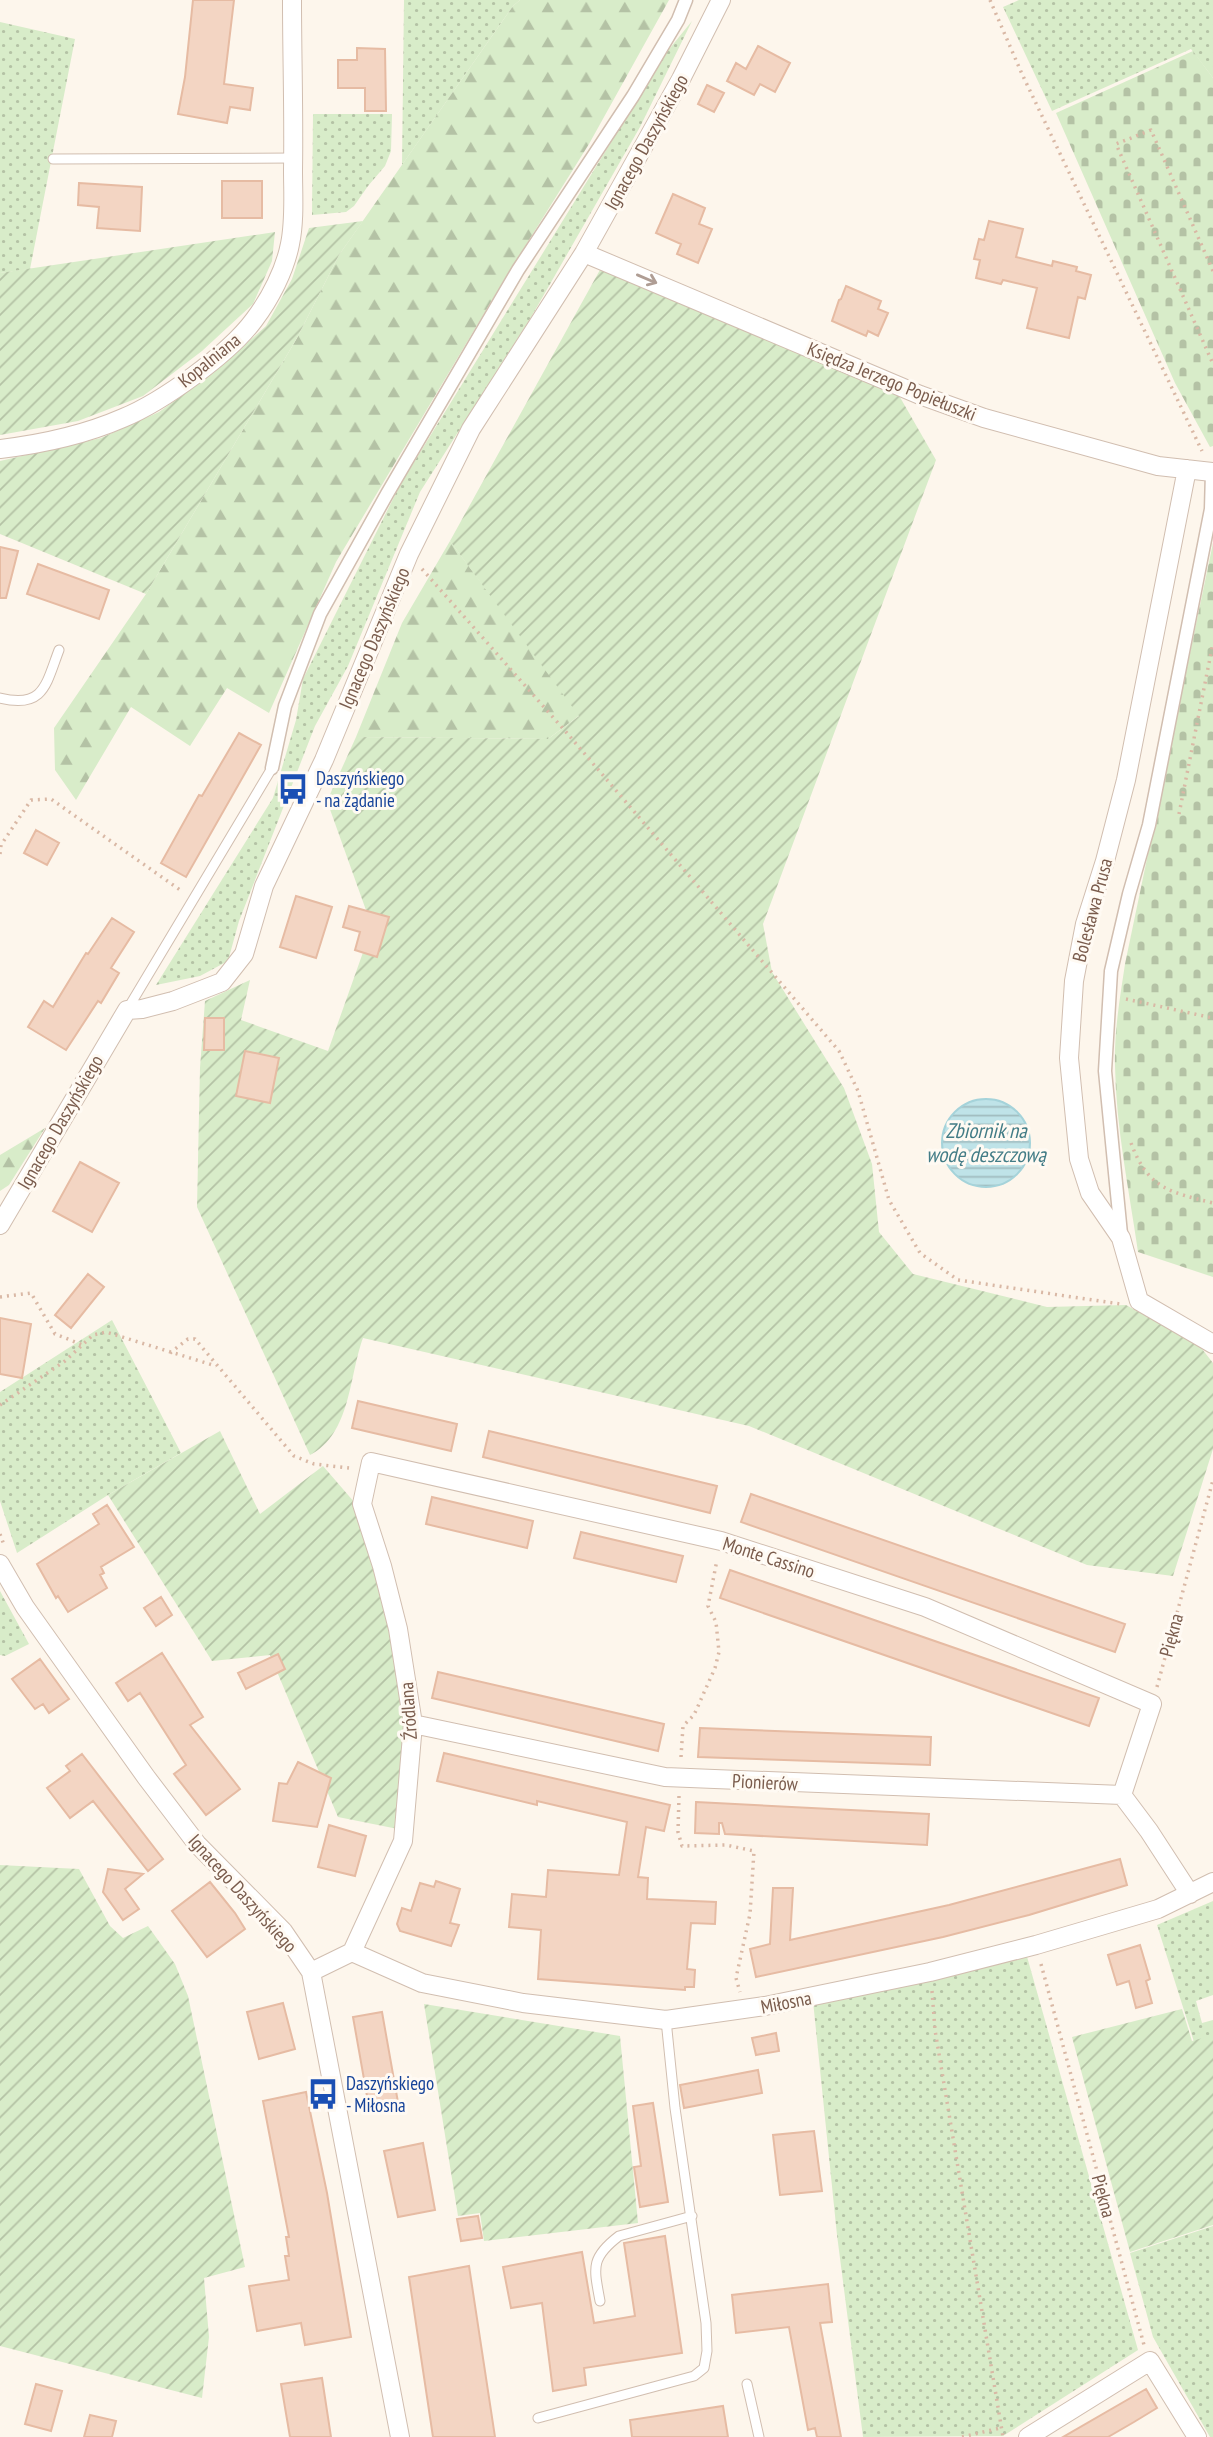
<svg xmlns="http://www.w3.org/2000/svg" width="1213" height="2437" font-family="'PT Sans Narrow',sans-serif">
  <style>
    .grass { fill: url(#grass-dots) }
    .forest { fill: url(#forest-firs) }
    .cemetery { fill: url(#cemetery-stones) }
    .garden { fill: url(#garden-furrows) }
    .water { fill: url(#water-rules); stroke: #a5d3da; stroke-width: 2 }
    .building { fill: #f3d5c3; stroke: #e6bba3; stroke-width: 2 }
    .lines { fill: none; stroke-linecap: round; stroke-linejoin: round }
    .service-casing { stroke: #d1beb0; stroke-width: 11 }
    .pedestrian-casing { stroke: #d1beb0; stroke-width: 15 }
    .minor-casing { stroke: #d1beb0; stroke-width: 20 }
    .path { stroke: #d9b8a5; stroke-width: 3.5; stroke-dasharray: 2 5; stroke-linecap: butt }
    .service { stroke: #fff; stroke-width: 9 }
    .pedestrian { stroke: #fff; stroke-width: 12 }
    .minor { stroke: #fff; stroke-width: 18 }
    .oneway { stroke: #af9d94 }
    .labels { text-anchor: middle; stroke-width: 6; stroke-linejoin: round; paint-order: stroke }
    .street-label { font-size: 19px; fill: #7a5c4d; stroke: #fffaf3 }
    .transit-label { font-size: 19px; fill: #164399; stroke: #fffaf3; text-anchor: start }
    .water-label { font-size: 21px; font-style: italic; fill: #437c86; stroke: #fffaf3 }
  </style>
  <defs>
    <pattern id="grass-dots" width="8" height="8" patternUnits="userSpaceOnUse" patternTransform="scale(1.75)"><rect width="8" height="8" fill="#d8ecc9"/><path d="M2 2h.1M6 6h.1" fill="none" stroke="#b4c2a5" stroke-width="1.8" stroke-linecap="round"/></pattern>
    <pattern id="forest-firs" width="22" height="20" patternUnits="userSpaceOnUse" patternTransform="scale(1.75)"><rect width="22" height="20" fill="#d8ecc9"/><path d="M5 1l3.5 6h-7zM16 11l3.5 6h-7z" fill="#b4c2a5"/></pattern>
    <pattern id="cemetery-stones" width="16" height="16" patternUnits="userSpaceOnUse" patternTransform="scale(1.75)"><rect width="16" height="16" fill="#d8ecc9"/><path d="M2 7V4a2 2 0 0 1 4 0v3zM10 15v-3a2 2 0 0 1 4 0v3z" fill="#b4c2a5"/></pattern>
    <pattern id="garden-furrows" width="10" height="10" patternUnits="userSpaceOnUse" patternTransform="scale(1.75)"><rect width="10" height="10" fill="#d8ecc9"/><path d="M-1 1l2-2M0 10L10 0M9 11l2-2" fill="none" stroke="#b4c2a5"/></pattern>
    <pattern id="water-rules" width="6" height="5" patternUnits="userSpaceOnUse" patternTransform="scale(1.75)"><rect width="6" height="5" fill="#bfe3e8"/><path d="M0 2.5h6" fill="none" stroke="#a0bbbe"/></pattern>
  </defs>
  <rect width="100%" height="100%" fill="#fdf6ec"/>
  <!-- grass -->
  <path class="grass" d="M404 0H520L513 6 402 165Z
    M1019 0H1213V78L1191 49 1052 111 1003 7Z
    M692 21 640 127 530 319 420 492 348 666 315 726 239 921 228 961 200 976 156 985 273 798 296 720 303 679 400 485 666 53Z
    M0 22 75 39 30 269 0 273Z
    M313 114H392L391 151 385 166 368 186 354 206 346 212 312 215Z
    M112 1320 181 1453 108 1495 17 1553 0 1501V1392Z
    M0 1591 29 1644 5 1656 0 1655Z
    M1213 1901V1995L1196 2001 1202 2023 1213 2020V2037L1194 2042 1157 1925Z
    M1026 1953 1138 2350 1003 2436 863 2437 837 2235 813 2001Z
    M1213 2226V2437H1210L1153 2337 1130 2253Z"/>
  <!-- forest -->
  <path class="forest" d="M520 0H669L589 144 504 280 336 562 269 713 227 688 190 746 131 707 76 800 55 770 54 728 146 594 297 338 339 255 513 6Z
    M450 541 580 715 548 739 356 737 402 623Z
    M45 1128 9 1185 0 1191V1155Z"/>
  <!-- cemetery -->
  <path class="cemetery" d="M1193 51 1213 78V446L1210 447 1175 383 1056 113Z
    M1213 543V1277L1138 1252C1129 1190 1116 1128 1115 1066 1114 1031 1120 998 1125 964Z"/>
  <!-- garden -->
  <path class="garden" d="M363 221 339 255 297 338 146 594 0 534V461L101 438 159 412 212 374 266 326 292 279 309 228Z
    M275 232 272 261 253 304 202 351 143 396 78 421 0 435V273Z
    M601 268 897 392 936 460 763 924 772 972 844 1088 872 1164 879 1232 913 1274 1047 1307 1126 1305 1199 1345 1213 1363V1449L1173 1576 1087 1565 749 1426 363 1338C349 1376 351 1434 310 1455L197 1207 200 1068 205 1001 250 980 241 1020 328 1051 372 927 327 801 356 737 548 739 579 716 450 541Z
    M220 1431 260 1514 323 1466 355 1503 380 1587 408 1699 398 1829 338 1817 270 1655 212 1661 108 1495Z
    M0 1865 79 1869 110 1926 123 1938 148 1926 175 1964 188 1996 245 2267 204 2278 209 2337 202 2398 0 2346Z
    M424 2004 620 2036 638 2223 484 2241 480 2213 458 2216Z
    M1182 2009 1192 2041 1213 2035V2225L1130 2252 1072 2037Z"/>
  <!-- water -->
  <path class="water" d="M942 1143a44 44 0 1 1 88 0a44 44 0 1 1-88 0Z"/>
  <!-- building -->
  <path class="building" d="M193 0H234L224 84 253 88 250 110 230 107 227 123 178 114 185 77Z
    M758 46 790 63 775 92 760 84 754 95 727 81 736 63 746 69Z
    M357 48 385 49 386 111H365V88H338V60H357Z
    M707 85 724 93 714 112 698 104Z
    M222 181H262V218H222Z
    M79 183 142 187 140 231 97 228 99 207 78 205Z
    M673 194 705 208 699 224 712 229 698 263 677 254 681 244 656 233Z
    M989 221 1023 229 1016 257 1052 266 1053 261 1077 267 1076 271 1091 275 1085 299 1078 297 1069 338 1027 328 1037 288 1003 280 1001 284 976 278 980 260 974 259 979 239 984 240Z
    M846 286 881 301 878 309 888 313 878 336 868 331 866 336 832 321 839 300 841 299Z
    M0 547 18 551 6 598H0Z
    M38 564 109 590 99 619 27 594Z
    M239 733 261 745 186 877 161 863 199 795 202 796Z
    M36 830 59 843 47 865 24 853Z
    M296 896 332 907 316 958 280 947Z
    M349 906 389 917 377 957 355 950 360 932 343 927Z
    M112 918 134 932 111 968 119 973 101 1003 98 1001 66 1050 28 1027 44 1001 53 1007 86 953 88 954Z
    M205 1018H224V1050H204Z
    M245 1051 279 1058 270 1103 236 1096Z
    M80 1162 119 1183 92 1232 53 1211Z
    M88 1274 104 1287 71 1328 55 1315Z
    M0 1318 31 1324 22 1378 0 1374Z
    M358 1401 457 1424 451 1451 352 1428Z
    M489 1431 717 1486 710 1513 483 1457Z
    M751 1494 1125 1624 1115 1652 741 1522Z
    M432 1497 533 1521 527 1548 426 1524Z
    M107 1505 134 1547 101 1567 104 1573 100 1575 107 1588 68 1612 58 1596 56 1598 37 1564 99 1524 93 1514Z
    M581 1532 683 1556 676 1582 574 1558Z
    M730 1570 1099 1698 1089 1726 720 1598Z
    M161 1597 172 1615 156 1626 144 1608Z
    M162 1653 203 1717 190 1725 240 1789 206 1815 174 1774 186 1765 140 1693 128 1701 116 1683Z
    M278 1654 285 1669 246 1689 238 1673Z
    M40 1659 69 1699 49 1713 43 1704 35 1709 12 1679Z
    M438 1672 664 1724 658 1751 432 1698Z
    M700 1728 931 1737 930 1765 698 1757Z
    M444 1753 670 1805 664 1831 646 1827 638 1877 648 1878 647 1899 716 1902 715 1924 691 1923 687 1969 695 1970 694 1987H685V1990L538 1979 541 1930 509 1927 512 1894 546 1897 548 1870 619 1875 627 1822 537 1801V1805L437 1781Z
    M82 1754 163 1859 148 1871 93 1801 70 1818 47 1788 70 1771 66 1766Z
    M298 1762 331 1778 317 1827 273 1821 279 1783 287 1784Z
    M696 1802 929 1814 927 1845 725 1834 722 1823H719V1834L695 1833Z
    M329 1825 366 1836 355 1876 318 1867Z
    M1120 1859 1127 1885 1029 1915 943 1937 756 1977 750 1949 770 1944 773 1888H793L790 1940 949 1905Z
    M108 1869 143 1874 125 1889 139 1909 123 1920 103 1892Z
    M436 1881 460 1889 450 1923 459 1925 451 1946 400 1931 397 1924 402 1908 411 1911 420 1883 434 1887Z
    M210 1882 235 1913 245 1929 207 1957 172 1911Z
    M1140 1945 1150 1979 1146 1981 1152 2003 1136 2008 1129 1981 1117 1985 1108 1955Z
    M283 2003 295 2049 259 2059 247 2012Z
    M382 2012 399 2108 370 2113 353 2017Z
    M776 2033 779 2051 756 2055 752 2038Z
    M758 2070 762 2093 684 2108 680 2085Z
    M306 2092 327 2193 351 2337 305 2345 301 2323 257 2331 249 2286 289 2280 285 2256H289L286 2237H289L263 2101Z
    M653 2103 668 2202 640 2207 634 2167 641 2166 633 2106Z
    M814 2131 822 2191 780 2195 773 2135Z
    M423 2143 435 2210 398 2217 384 2151Z
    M478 2216 482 2238 461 2241 457 2219Z
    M665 2236 682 2353 584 2368 586 2385 553 2391 542 2303 511 2308 503 2267 582 2252 594 2323 635 2316 624 2243Z
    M469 2266 495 2437H433L409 2277Z
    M828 2284 832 2322 820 2323 841 2437H817L815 2428 808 2430 789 2327 736 2333 732 2295Z
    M322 2378 331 2437H290L281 2384Z
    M36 2384 62 2391 51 2431 25 2424Z
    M1146 2389 1157 2408 1134 2422 1108 2437H1063Z
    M723 2406 728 2437H632L630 2420Z
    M90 2415 116 2421 112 2437H84Z"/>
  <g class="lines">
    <defs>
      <path id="service" d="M53 159 294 158
        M0 698C44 709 46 684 59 650
        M127 1010 272 768
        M600 2301C594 2268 590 2258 619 2236L692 2216
        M747 2384 759 2437
        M538 2418 694 2376 704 2368 707 2351 706 2323 675 2108 666 2020"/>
      <path id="pedestrian" d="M272 768 285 706 320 614 387 494 518 270 633 96 678 20 686 0
        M1121 1234 1105 1071 1111 971 1129 894 1149 825 1211 509 1212 472"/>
      <path id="minor" d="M584 253 920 395 984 418 1158 466 1212 472
        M0 449C42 444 84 435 123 418 162 402 229 354 254 320 270 299 285 270 290 244 295 220 293 194 293 170 294 113 292 57 292 0
        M1187 469 1126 780 1105 861 1085 924 1074 981 1069 1058 1079 1159 1090 1193 1121 1238 1139 1301 1213 1344
        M0 1225 127 1010 142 1009 173 1001 222 982 244 954 264 886 324 760 409 554 471 429 584 253 681 79 721 0
        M0 1564 25 1607 146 1777 197 1844 283 1931 311 1972 400 2437
        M413 1724 665 1777 1122 1795
        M352 1952 422 1983 523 2003 666 2020 765 2006 930 1972 1036 1945 1158 1909 1213 1882
        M311 1972 352 1952 403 1841 413 1724 398 1629 382 1566 362 1504 371 1462 721 1541 925 1607 1152 1704 1122 1795 1149 1831 1190 1894
        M1028 2437 1150 2361 1197 2437"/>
    </defs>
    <!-- service casing -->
    <use href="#service" class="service-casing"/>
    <!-- pedestrian casing -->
    <use href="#pedestrian" class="pedestrian-casing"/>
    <!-- minor casing -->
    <use href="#minor" class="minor-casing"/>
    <!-- path -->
    <path class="path" d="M990 0 1022 74 1202 451
      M1213 271 1151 130 1116 144 1213 364
      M422 569 566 732 839 1051 858 1091 889 1200 920 1253 958 1280 1120 1304
      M1179 814 1213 643
      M0 854 1 845 31 800 51 799 183 892
      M1126 999 1213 1018
      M1131 1143C1148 1189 1170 1192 1213 1203
      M0 1297 31 1293 55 1334 83 1345
      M170 1353 188 1339H195L294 1456 314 1464 349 1468
      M0 1405 65 1361 93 1335 106 1332 216 1366
      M0 1534 4 1545
      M1157 1687 1213 1480
      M681 1757 683 1726 694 1715 715 1668 719 1652 716 1622 708 1606 717 1560
      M679 1796 678 1832 682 1846 726 1845 754 1851 750 1914 736 1978 740 1992
      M1041 1964 1144 2345
      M932 1991 935 2030 1003 2437
      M962 2437 1000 2428"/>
    <!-- service -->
    <use href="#service" class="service"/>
    <!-- pedestrian -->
    <use href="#pedestrian" class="pedestrian"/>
    <!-- minor -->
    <use href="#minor" class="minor"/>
  </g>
  <!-- one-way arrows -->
  <defs><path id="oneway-shaft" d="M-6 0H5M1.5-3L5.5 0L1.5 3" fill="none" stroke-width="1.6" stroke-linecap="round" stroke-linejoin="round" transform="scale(1.75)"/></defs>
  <use class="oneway" href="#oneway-shaft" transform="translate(647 279) rotate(23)"/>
  <!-- icons -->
  <defs>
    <symbol id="bus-bare" viewBox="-9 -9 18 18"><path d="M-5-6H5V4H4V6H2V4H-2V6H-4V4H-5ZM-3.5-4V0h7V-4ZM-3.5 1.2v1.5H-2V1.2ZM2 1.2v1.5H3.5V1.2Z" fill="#1a4fb4" stroke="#fffaf3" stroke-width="2.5" paint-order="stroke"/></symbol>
  </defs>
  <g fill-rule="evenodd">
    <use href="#bus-bare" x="271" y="767" width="44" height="44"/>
    <use href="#bus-bare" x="301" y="2072" width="44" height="44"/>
  </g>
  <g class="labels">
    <!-- street labels -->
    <g class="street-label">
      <text transform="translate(646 142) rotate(-61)" y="7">Ignacego Daszyńskiego</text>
      <text transform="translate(209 360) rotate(-39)" y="7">Kopalniana</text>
      <text transform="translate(892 381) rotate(22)" y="7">Księdza Jerzego Popiełuszki</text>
      <text transform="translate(374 638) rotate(-67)" y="7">Ignacego Daszyńskiego</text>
      <text transform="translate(1092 910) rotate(-75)" y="7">Bolesława Prusa</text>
      <text transform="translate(60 1122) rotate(-60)" y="7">Ignacego Daszyńskiego</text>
      <text transform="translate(769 1557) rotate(18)" y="7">Monte Cassino</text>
      <text transform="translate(1171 1635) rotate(-75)" y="7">Piękna</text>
      <text transform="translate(408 1711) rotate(-94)" y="7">Źródlana</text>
      <text transform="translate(765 1782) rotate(3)" y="7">Pionierów</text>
      <text transform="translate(243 1893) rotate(48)" y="7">Ignacego Daszyńskiego</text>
      <text transform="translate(786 2002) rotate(-11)" y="7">Miłosna</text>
      <text transform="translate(1104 2196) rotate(75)" y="7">Piękna</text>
    </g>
    <!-- transit labels -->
    <g class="transit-label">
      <text x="316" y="785">Daszyńskiego<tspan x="316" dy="22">- na żądanie</tspan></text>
      <text x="346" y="2090">Daszyńskiego<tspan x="346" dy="22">- Miłosna</tspan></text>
    </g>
    <!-- water labels -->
    <g class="water-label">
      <text x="986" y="1138">Zbiornik na<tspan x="986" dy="24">wodę deszczową</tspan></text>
    </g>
  </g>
</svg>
